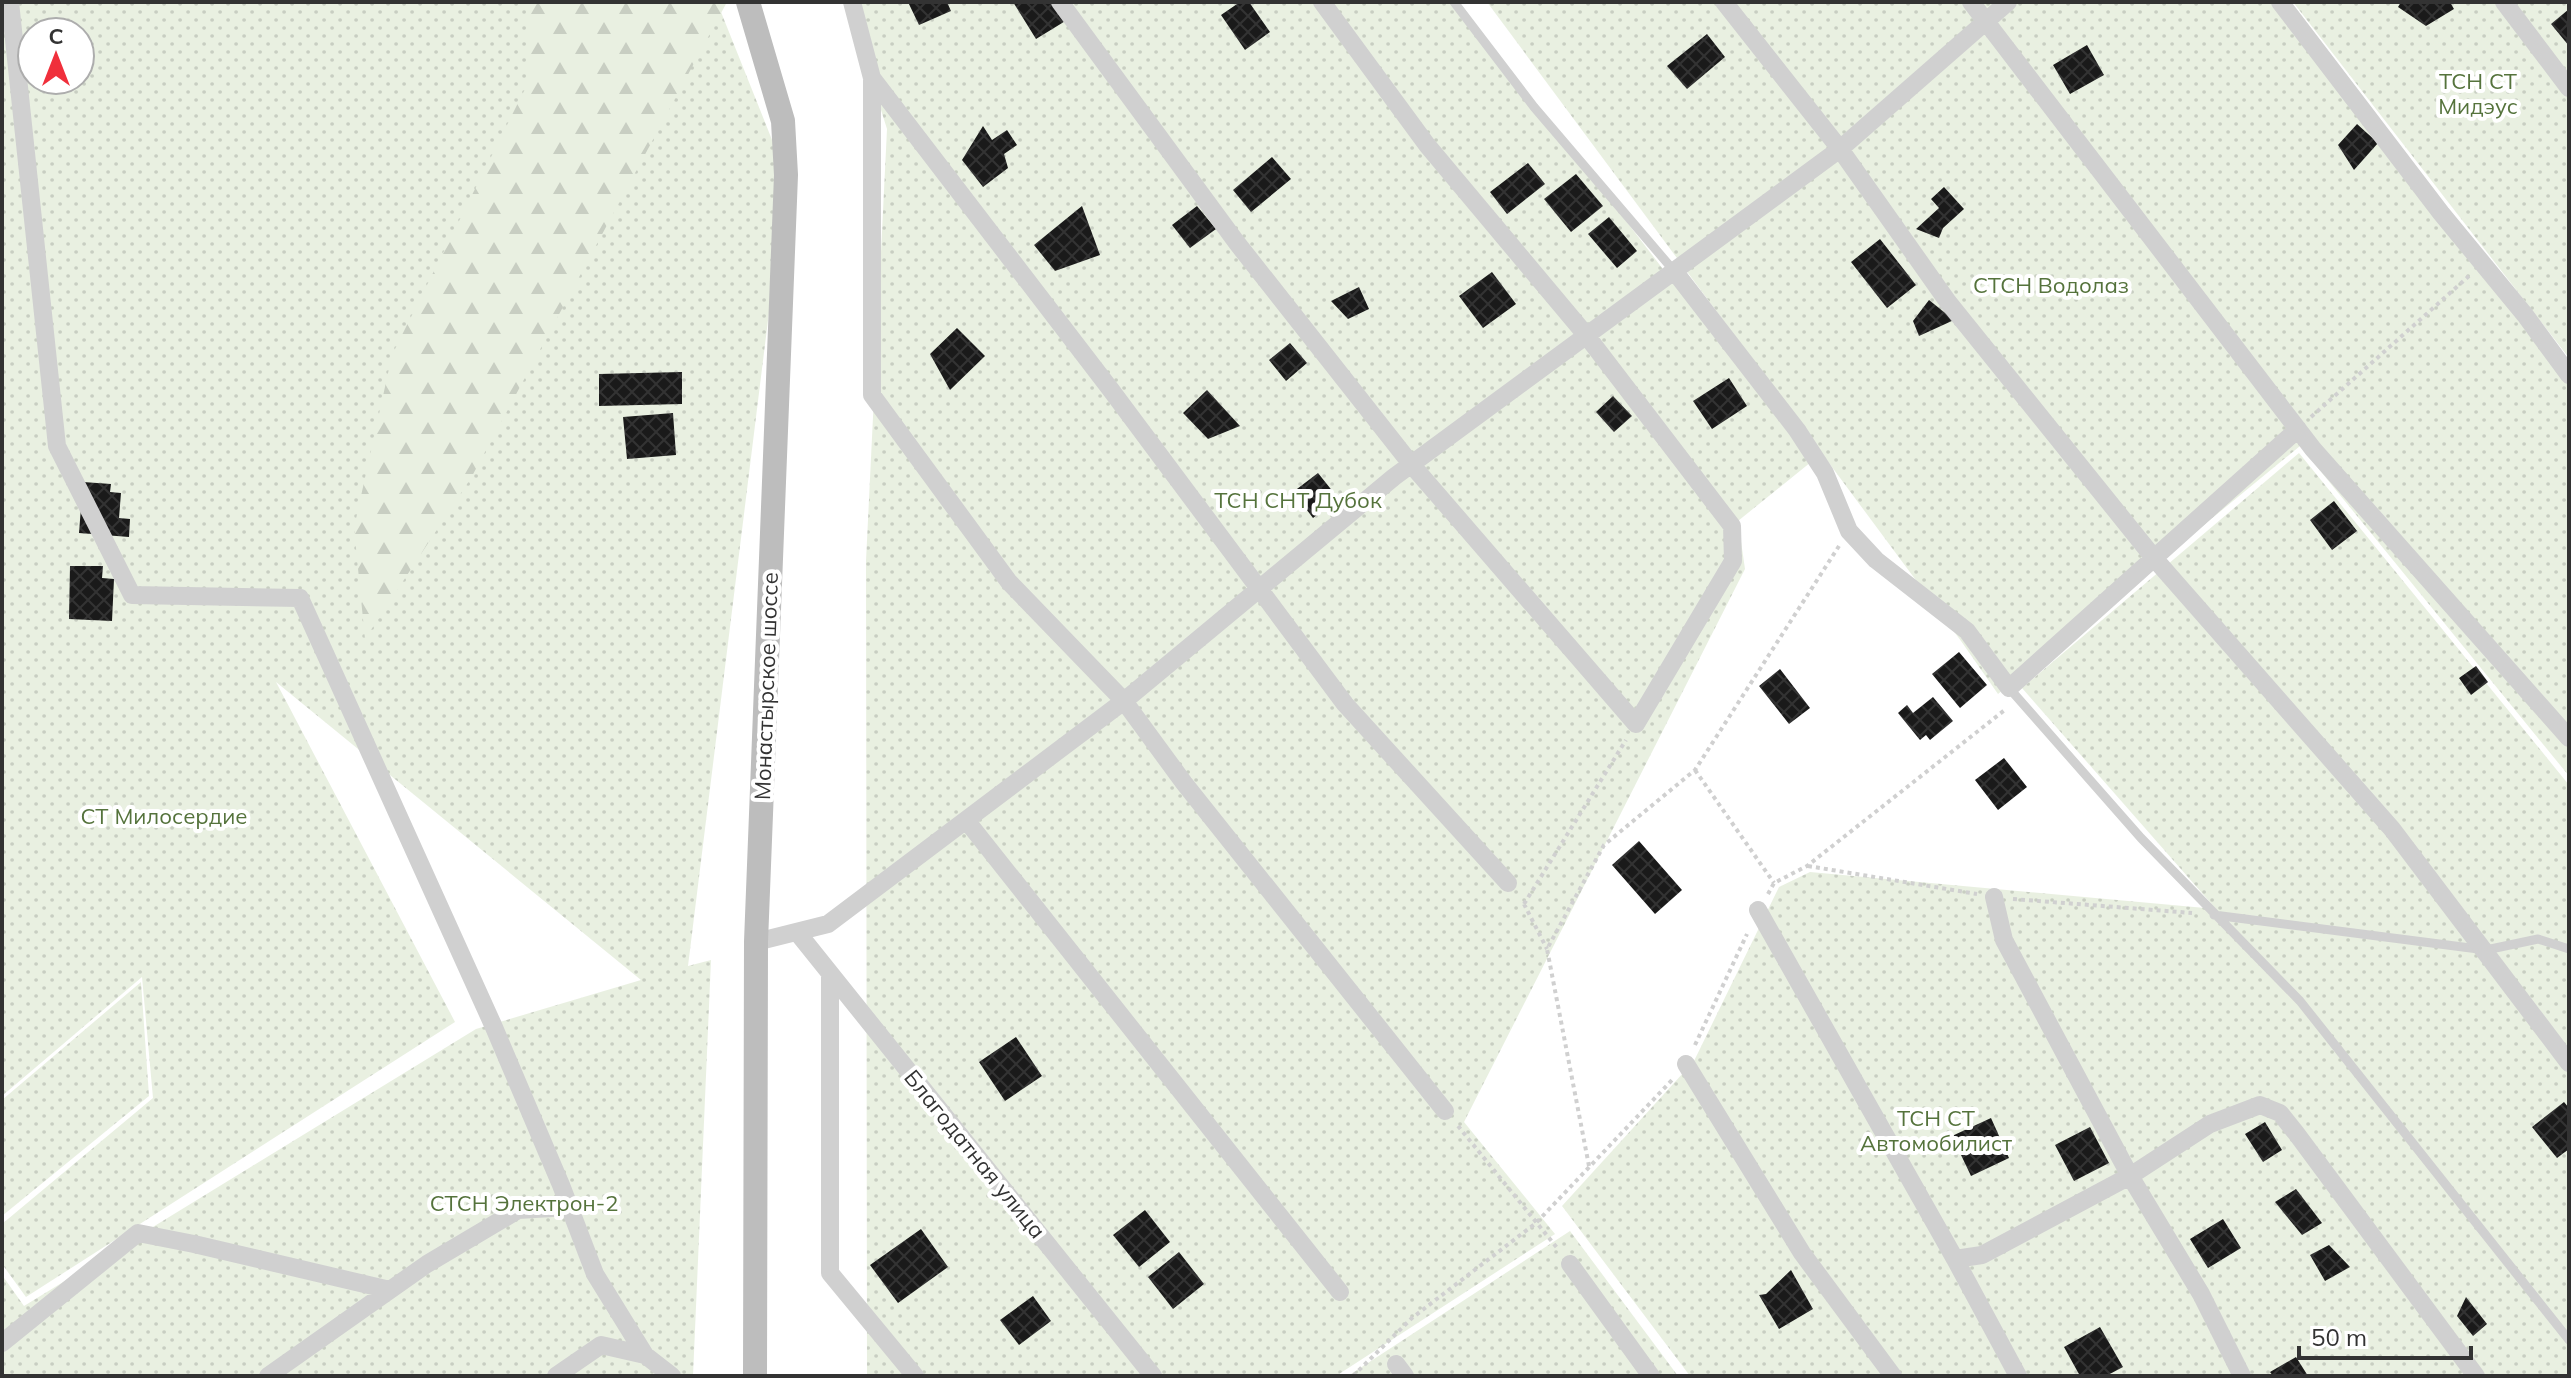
<svg xmlns="http://www.w3.org/2000/svg" width="2571" height="1378" font-family="Mulish,sans-serif">
  <style>
    .green { fill: url(#green-dots); fill-rule: evenodd }
    .forest { fill: url(#forest-firs) }
    .building { fill: url(#building-cross-hatch) }
    .lines { fill: none; stroke-linecap: round; stroke-linejoin: round }
    .path { stroke: #d0d0d0; stroke-width: 4; stroke-dasharray: 4 4; stroke-linecap: butt }
    .service { stroke: #d0d0d0; stroke-width: 9 }
    .minor { stroke: #d0d0d0; stroke-width: 18 }
    .secondary { stroke: #bdbdbd; stroke-width: 24 }
    .labels { text-anchor: middle; stroke-width: 8; stroke-linejoin: round; paint-order: stroke }
    .park-label { font-size: 22px; fill: #55733c; stroke: #fff }
    .street-label { font-size: 22px; fill: #333; stroke: #fff }
  </style>
  <defs>
    <pattern id="green-dots" width="8" height="8" patternUnits="userSpaceOnUse" patternTransform="scale(2)"><rect width="8" height="8" fill="#e9f0e1"/><path d="M2 2h.1M6 6h.1" fill="none" stroke="#c8cec2" stroke-width="1.8" stroke-linecap="round"/></pattern>
    <pattern id="forest-firs" width="22" height="20" patternUnits="userSpaceOnUse" patternTransform="scale(2)"><rect width="22" height="20" fill="#e9f0e1"/><path d="M5 1l3.5 6h-7zM16 11l3.5 6h-7z" fill="#c8cec2"/></pattern>
    <pattern id="building-cross-hatch" width="8" height="8" patternUnits="userSpaceOnUse" patternTransform="scale(2)"><rect width="8" height="8" fill="#1a1a1a"/><path d="M0 0l8 8M0 8l8-8" fill="none" stroke="#333"/></pattern>
  </defs>
  <rect width="100%" height="100%" fill="#fff"/>
  <!-- green -->
  <path class="green" d="M2 2H717L786 175 688 966 711 960 693 1376H2V1275L24 1306 476 1029 641 980 276 682 455 1022 26 1297 2 1264V1224L153 1098 142 977 2 1096ZM32 32H80V80H32Z
    M847 2H1458L1811 462 1738 521 1745 569 1464 1122 1555 1234 1336 1376H867L866 561 887 129Z
    M1487 2H2291L2569 368V776L2300 446 1998 694 1961 641Z
    M2293 2H2569V358Z
    M2299 453 2569 785V1376H1690L1562 1206 1694 1061 1779 887 1810 872 2216 909 2022 688Z
    M141 982 149 1096 2 1216V1100Z
    M1570 1231 1678 1376H1348Z"/>
  <!-- forest -->
  <path class="forest" d="M530 2H727L471 478 365 639 354 528 392 355 527 85Z"/>
  <!-- building -->
  <path class="building" d="M908 2H947L951 11 919 25Z
    M1013 2H1055L1067 20 1036 39Z
    M1240 2H1249L1270 32 1245 50 1221 15Z
    M2401 2H2450L2454 9 2426 26 2398 7Z
    M2569 9V46L2551 24Z
    M1707 34 1725 57 1687 89 1667 66Z
    M2087 45 2104 75 2070 94 2053 65Z
    M2357 124 2378 143 2354 170 2338 145Z
    M983 126 992 140 1007 130 1017 145 1004 154 1008 168 983 187 962 160Z
    M1272 157 1291 179 1251 212 1233 190Z
    M1528 163 1545 184 1507 214 1490 192Z
    M1576 174 1603 206 1571 232 1544 199Z
    M1944 187 1964 209 1943 228 1939 238 1916 229 1939 208 1931 199Z
    M1082 206 1100 255 1055 271 1034 245Z
    M1197 206 1216 229 1190 248 1172 225Z
    M1609 217 1637 251 1617 268 1588 234Z
    M1880 239 1916 285 1887 308 1851 262Z
    M1492 272 1516 304 1483 328 1459 296Z
    M1359 287 1369 309 1348 319 1331 301Z
    M1929 300 1954 320 1919 336 1913 321Z
    M957 328 985 356 950 390 930 354Z
    M1290 343 1307 363 1286 381 1269 360Z
    M682 372V404L599 406V374Z
    M1729 378 1747 406 1712 429 1693 401Z
    M1207 390 1240 426 1208 439 1183 413Z
    M1613 396 1632 416 1614 432 1596 412Z
    M673 413 676 455 627 459 623 417Z
    M1318 473 1338 498 1313 518 1293 492Z
    M83 482 111 484 110 492 121 493 119 518 130 519 129 537 79 533Z
    M2334 501 2357 531 2332 550 2310 520Z
    M70 566H103L102 578 114 579 112 621 69 619Z
    M1959 652 1987 685 1960 708 1932 674Z
    M2476 666 2488 682 2471 695 2459 678Z
    M1780 669 1810 708 1789 724 1759 686Z
    M1933 697 1953 721 1930 740 1926 735 1920 740 1898 713 1907 705 1913 713Z
    M2004 758 2027 787 1998 810 1975 780Z
    M1639 841 1682 890 1655 914 1612 865Z
    M1016 1037 1042 1076 1005 1101 979 1062Z
    M2564 1102 2569 1108V1149L2557 1158 2532 1127Z
    M1991 1118 2009 1158 1971 1176 1952 1136Z
    M2265 1122 2282 1150 2263 1162 2245 1134Z
    M2090 1127 2109 1163 2074 1181 2055 1145Z
    M2296 1189 2322 1223 2302 1235 2275 1202Z
    M1145 1210 1170 1242 1139 1267 1113 1235Z
    M2223 1219 2241 1248 2208 1268 2190 1239Z
    M921 1229 948 1267 898 1303 870 1265Z
    M2329 1245 2350 1267 2325 1281 2310 1255Z
    M1179 1252 1204 1284 1173 1309 1148 1277Z
    M1791 1270 1813 1309 1779 1329 1759 1295 1766 1294Z
    M1033 1296 1051 1321 1019 1345 1000 1320Z
    M2466 1297 2487 1324 2473 1336 2457 1316Z
    M2100 1327 2123 1367 2106 1376H2080L2064 1347Z
    M2296 1357 2308 1376H2273L2270 1372Z"/>
  <g class="lines">
    <!-- path -->
    <path class="path" d="M2311 417 2469 276
      M1695 770 1774 883
      M1808 866 1977 894
      M1768 894 1774 883 1807 866 2006 709
      M2013 899 2192 913
      M1524 904 1626 740
      M1524 904 1547 949
      M1695 1045 1747 934
      M1458 1126 1558 1249
      M1589 1166 1547 949 1604 845 1695 770 1839 546
      M1353 1376 1412 1318 1536 1223 1673 1079"/>
    <!-- service -->
    <path class="service" d="M1454 2 1534 107 1675 272
      M2009 688 2141 838 2300 1001 2569 1340
      M2214 915 2486 950 2538 939 2569 949"/>
    <!-- minor -->
    <path class="minor" d="M10 2 57 446 132 595 300 598 493 1025 561 1185 595 1274 645 1355 672 1376
      M852 2 872 78V395L1009 582 1124 701 1184 783 1445 1111
      M1060 2 1237 243 1411 464 1636 724 1733 561 1732 526 1586 335 1427 145 1322 2
      M1724 2 1840 149 1948 302 2154 558 2392 829 2569 1063
      M1971 2 2313 449 2569 738
      M2280 2 2441 213 2525 315 2569 375
      M2504 2 2569 88
      M872 78 1111 390 1345 704 1508 883
      M1675 272 1797 430 1825 473 1849 531 1876 560 1967 631 2009 688 2298 429
      M966 820 1340 1292
      M1994 897 2004 940 2130 1176 2201 1294 2242 1376
      M1758 910 1955 1259
      M797 932 1153 1376
      M756 942 828 924 1124 701 1394 477 1840 149 2008 2
      M830 973V1273L915 1376
      M1686 1064 1802 1253 1893 1376
      M1570 1264 1651 1376
      M2 1343 138 1233 194 1244 390 1290
      M1396 1364 1405 1376
      M268 1376 427 1264 518 1210 569 1207
      M556 1376 601 1345 645 1355
      M2018 1376 1955 1259 1982 1255 2130 1176 2210 1124 2260 1105 2280 1113 2296 1133 2476 1376"/>
    <!-- secondary -->
    <path class="secondary" d="M748 2 783 121 786 175 756 942 755 1376"/>
  </g>
  <g class="labels">
    <!-- park labels -->
    <g class="park-label">
      <text x="2478" y="89">ТСН СТ<tspan x="2478" dy="25">Мидэус</tspan></text>
      <text x="2051" y="293">СТСН Водолаз</text>
      <text x="1298" y="508">ТСН СНТ Дубок</text>
      <text x="164" y="824">СТ Милосердие</text>
      <text x="1936" y="1126">ТСН СТ<tspan x="1936" dy="25">Автомобилист</tspan></text>
      <text x="524" y="1211">СТСН Электрон-2</text>
    </g>
    <!-- street labels -->
    <g class="street-label">
      <text transform="translate(766 686) rotate(-88)" y="8">Монастырское шоссе</text>
      <text transform="translate(975 1154) rotate(51)" y="8">Благодатная улица</text>
    </g>
  </g>
  <!-- border -->
  <rect width="2571" height="1378" fill="none" stroke="#333333" stroke-width="8"/>
  <!-- north arrow -->
  <g transform="translate(56 56)"><circle r="38" fill="#ffffff" stroke="#adadad" stroke-width="2"/>
  <path d="M0-6L14 30L0 20L-14 30Z" fill="#f02f3b"/>
  <text y="-12" font-size="22" font-weight="bold" text-anchor="middle" fill="#333333">С</text>
  </g>
  <!-- scale -->
  <path d="M2299 1346v12h172v-12" fill="none" stroke="#333333" stroke-width="4"/>
  <text x="2311" y="1346" font-size="24" fill="#333333" stroke="#ffffff" stroke-width="6" paint-order="stroke">50 m</text>
</svg>
